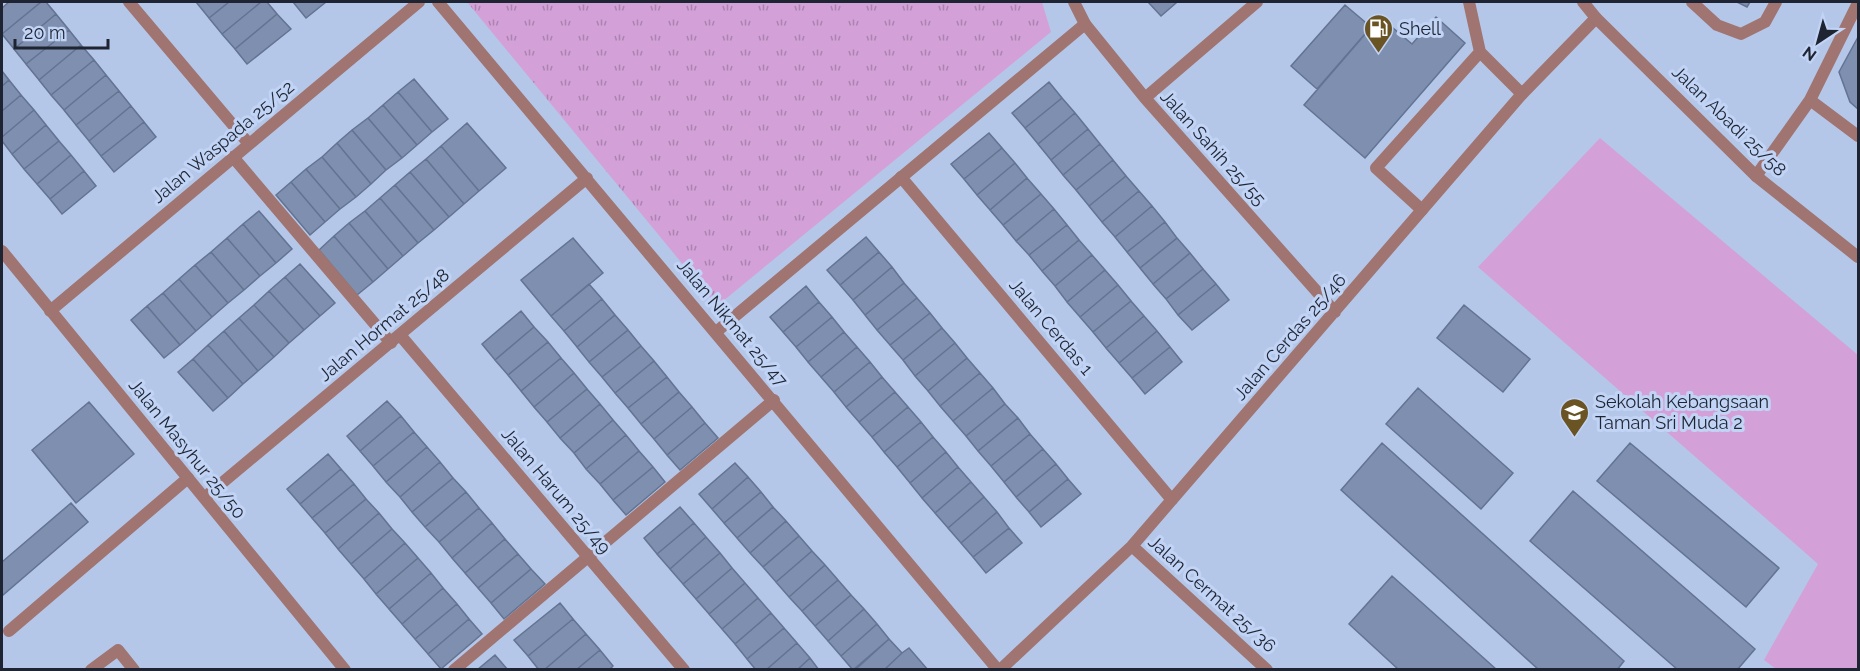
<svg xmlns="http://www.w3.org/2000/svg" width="1860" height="671" font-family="Raleway,sans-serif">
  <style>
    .grass { fill: url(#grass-tufts) }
    .pitch { fill: #d3a1d8 }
    .building { fill: #7e8faf; stroke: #637392; stroke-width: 1.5 }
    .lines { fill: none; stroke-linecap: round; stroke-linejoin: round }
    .service { stroke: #9f7471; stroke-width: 12 }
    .minor { stroke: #9f7471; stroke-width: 12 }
    .tertiary { stroke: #9f7471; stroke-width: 12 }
    .labels { text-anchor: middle; stroke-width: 6; stroke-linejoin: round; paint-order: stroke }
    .poi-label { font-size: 18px; fill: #1e2431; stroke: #c2d4f6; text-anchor: start }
    .street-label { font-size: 18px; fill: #1e2431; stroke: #c2d4f6 }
  </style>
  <defs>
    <pattern id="grass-tufts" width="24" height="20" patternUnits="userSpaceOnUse" patternTransform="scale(1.5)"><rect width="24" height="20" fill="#d3a1d8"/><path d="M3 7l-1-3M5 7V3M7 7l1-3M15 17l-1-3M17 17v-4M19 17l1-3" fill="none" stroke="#ab83b0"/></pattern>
  </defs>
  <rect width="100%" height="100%" fill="#b5c7e9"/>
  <!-- grass -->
  <path class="grass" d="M467 2H1042L1051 32 717 306Z"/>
  <!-- pitch -->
  <path class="pitch" d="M1600 138 1858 355V669H1776L1764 660 1818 564 1478 267Z"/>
  <!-- building -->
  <path class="building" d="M9 2H41L2 34V8Z
    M41 2H46L56 14 14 49 2 34Z
    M196 2H229L209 18Z
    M229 2H261L222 34 209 18Z
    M261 2H267L277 14 235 49 222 34Z
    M293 2H326L306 18Z
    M1148 2H1175L1176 3 1161 16Z
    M1737 2H1750L1747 7Z
    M1345 5 1371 27 1317 89 1291 66Z
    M56 14 69 30 26 64 14 49Z
    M277 14 291 29 247 64 235 49Z
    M1380 17 1412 44 1436 17 1465 43 1365 158 1304 105Z
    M69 30 81 45 39 80 26 64Z
    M1858 37V109L1850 102 1839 72Z
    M81 45 94 60 51 95 39 80Z
    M94 60 106 75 64 110 51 95Z
    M2 71 9 80 2 86Z
    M106 75 119 91 76 125 64 110Z
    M414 79 448 119 432 132 398 92Z
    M9 80 21 95 2 111V86Z
    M1049 82 1062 98 1025 128 1012 113Z
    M119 91 131 106 89 141 76 125Z
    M398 92 432 132 417 145 383 105Z
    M21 95 34 110 2 137V111Z
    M1062 98 1075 113 1038 144 1025 128Z
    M383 105 417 145 402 158 368 118Z
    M131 106 144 122 101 156 89 141Z
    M34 110 46 125 12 154 2 141V137Z
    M1075 113 1088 129 1051 160 1038 144Z
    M368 118 402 158 386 170 352 130Z
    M144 122 156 137 114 172 101 156Z
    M467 123 506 168 479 191 441 146Z
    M46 125 59 141 24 169 12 154Z
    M1088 129 1100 144 1063 175 1051 160Z
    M352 130 386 170 371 184 337 143Z
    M989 133 1002 148 964 179 951 164Z
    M59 141 71 155 37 184 24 169Z
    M337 143 371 184 356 197 322 157Z
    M1100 144 1113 160 1076 190 1063 175Z
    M441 146 479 191 464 204 426 159Z
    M1002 148 1015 163 977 195 964 179Z
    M71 155 84 171 50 199 37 184Z
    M322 157 356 197 340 209 306 169Z
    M426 159 464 204 449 217 410 172Z
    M1113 160 1126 176 1089 206 1076 190Z
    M1015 163 1027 178 990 210 977 195Z
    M306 169 340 209 325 222 291 182Z
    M84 171 96 186 62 214 50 199Z
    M410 172 449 217 434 230 395 185Z
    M1126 176 1139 191 1102 222 1089 206Z
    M1027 178 1041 194 1003 225 990 210Z
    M291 182 325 222 310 235 276 195Z
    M395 185 434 230 418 243 380 198Z
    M1139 191 1152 206 1115 237 1102 222Z
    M1041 194 1054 209 1016 241 1003 225Z
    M380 198 418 243 403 256 365 211Z
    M1152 206 1165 222 1127 252 1115 237Z
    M1054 209 1067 225 1029 255 1016 241Z
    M259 211 292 249 276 263 243 224Z
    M365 211 403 256 388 269 349 223Z
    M1165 222 1177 238 1140 268 1127 252Z
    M349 223 388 269 373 282 334 236Z
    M243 224 276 263 260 276 227 238Z
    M1067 225 1079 240 1042 271 1029 255Z
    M334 236 373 282 357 295 319 250Z
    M866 237 879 252 840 285 827 270Z
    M227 238 260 276 244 290 211 252Z
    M573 238 603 273 551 316 521 280Z
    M1177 238 1190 253 1153 284 1140 268Z
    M1079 240 1092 255 1055 286 1042 271Z
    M211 252 244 290 228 303 195 265Z
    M879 252 892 267 853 300 840 285Z
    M1190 253 1203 269 1166 299 1153 284Z
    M1092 255 1105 270 1067 302 1055 286Z
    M300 264 335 303 320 316 285 277Z
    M195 265 228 303 212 317 179 279Z
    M892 267 904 283 865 315 853 300Z
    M1203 269 1216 284 1178 315 1166 299Z
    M1105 270 1118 285 1080 317 1067 302Z
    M285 277 320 316 304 330 269 291Z
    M179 279 212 317 196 331 163 293Z
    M904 283 917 298 877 330 865 315Z
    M589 284 602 299 564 331 551 316Z
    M1216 284 1229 300 1192 330 1178 315Z
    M1118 285 1131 301 1093 332 1080 317Z
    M806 286 819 302 783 332 770 317Z
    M269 291 304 330 289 343 254 305Z
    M163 293 196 331 180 345 147 306Z
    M917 298 930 313 890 345 877 330Z
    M602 299 615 315 577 347 564 331Z
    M1131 301 1144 316 1106 348 1093 332Z
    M819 302 832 317 796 347 783 332Z
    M254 305 289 343 274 357 239 318Z
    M1464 305 1530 359 1503 392 1437 338Z
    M147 306 180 345 164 358 131 320Z
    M521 311 534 327 495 360 482 344Z
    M930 313 942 328 903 360 890 345Z
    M615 315 628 330 589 362 577 347Z
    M1144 316 1157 331 1119 363 1106 348Z
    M832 317 844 332 808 362 796 347Z
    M239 318 274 357 258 371 224 331Z
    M534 327 548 342 508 375 495 360Z
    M942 328 955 343 915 376 903 360Z
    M628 330 641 346 602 377 589 362Z
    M224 331 258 371 243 384 208 345Z
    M1157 331 1170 347 1132 378 1119 363Z
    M844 332 857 347 821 377 808 362Z
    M548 342 561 358 521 391 508 375Z
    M955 343 967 358 928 391 915 376Z
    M208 345 243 384 228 398 193 359Z
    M641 346 654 361 615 393 602 377Z
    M857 347 870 362 834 392 821 377Z
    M1170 347 1182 362 1145 394 1132 378Z
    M561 358 574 373 534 407 521 391Z
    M967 358 980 373 940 406 928 391Z
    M193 359 228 398 213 411 178 372Z
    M654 361 667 377 628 408 615 393Z
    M870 362 882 377 846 407 834 392Z
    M574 373 587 389 547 422 534 407Z
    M980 373 993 388 953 421 940 406Z
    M667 377 679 392 641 424 628 408Z
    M882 377 895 392 859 422 846 407Z
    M993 388 1005 404 966 436 953 421Z
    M1418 388 1513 473 1481 509 1386 424Z
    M587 389 600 404 560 438 547 422Z
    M679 392 692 407 654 439 641 424Z
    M895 392 908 407 872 437 859 422Z
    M387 401 401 416 360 451 347 436Z
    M89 402 134 454 76 503 32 450Z
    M600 404 613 420 574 453 560 438Z
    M1005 404 1018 418 978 451 966 436Z
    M692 407 705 423 667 455 654 439Z
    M908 407 921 422 884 452 872 437Z
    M401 416 414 432 373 466 360 451Z
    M1018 418 1030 434 991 466 978 451Z
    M613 420 626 435 586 469 574 453Z
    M921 422 933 437 897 467 884 452Z
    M705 423 718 438 680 470 667 455Z
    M414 432 427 447 386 482 373 466Z
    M1030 434 1043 449 1004 482 991 466Z
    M626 435 639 451 600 484 586 469Z
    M933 437 946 452 910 483 897 467Z
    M1382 443 1624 661 1617 670H1539L1341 490Z
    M1630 443 1779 568 1746 607 1597 481Z
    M427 447 440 462 400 497 386 482Z
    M1043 449 1056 464 1016 497 1004 482Z
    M639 451 653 467 613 500 600 484Z
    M946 452 958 467 922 498 910 483Z
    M328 454 341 469 300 504 287 489Z
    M440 462 453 478 412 512 400 497Z
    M735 463 748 477 712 509 699 494Z
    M1056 464 1068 479 1029 512 1016 497Z
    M653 467 665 482 626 515 613 500Z
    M958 467 971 482 935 513 922 498Z
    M341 469 354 484 312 518 300 504Z
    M748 477 761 492 724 523 712 509Z
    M453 478 466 492 425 527 412 512Z
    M1068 479 1081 494 1041 527 1029 512Z
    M971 482 984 497 948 528 935 513Z
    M354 484 366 499 325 533 312 518Z
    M1573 491 1755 649 1737 670H1678L1530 541Z
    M466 492 479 508 439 542 425 527Z
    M761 492 773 507 737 538 724 523Z
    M984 497 997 512 961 543 948 528Z
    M366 499 379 513 338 549 325 533Z
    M71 503 88 522 3 595 2 593V562Z
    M680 507 694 523 657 554 644 538Z
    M773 507 786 521 750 553 737 538Z
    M479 508 492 523 452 558 439 542Z
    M997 512 1009 528 973 557 961 543Z
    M379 513 392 529 351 564 338 549Z
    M786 521 799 536 763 567 750 553Z
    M492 523 505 539 465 573 452 558Z
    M694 523 706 537 670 569 657 554Z
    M1009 528 1022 543 986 573 973 557Z
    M392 529 405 543 364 579 351 564Z
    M799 536 812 551 776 582 763 567Z
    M706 537 720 553 683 584 670 569Z
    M505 539 518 554 478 588 465 573Z
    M405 543 418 558 376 594 364 579Z
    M812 551 825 565 789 597 776 582Z
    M720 553 732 568 696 599 683 584Z
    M518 554 531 569 491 603 478 588Z
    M418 558 431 573 389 609 376 594Z
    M825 565 838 580 802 611 789 597Z
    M732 568 745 583 709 614 696 599Z
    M531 569 545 584 504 619 491 603Z
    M431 573 443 588 402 624 389 609Z
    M1392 576 1497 670H1399L1349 624Z
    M838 580 851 595 815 626 802 611Z
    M745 583 758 598 722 629 709 614Z
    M443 588 457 604 415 639 402 624Z
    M851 595 864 609 828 641 815 626Z
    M758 598 771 613 735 644 722 629Z
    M560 603 573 619 528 656 514 640Z
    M457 604 469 619 428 654 415 639Z
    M864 609 877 624 841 656 828 641Z
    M771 613 784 628 747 659 735 644Z
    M469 619 482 634 441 669 428 654Z
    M573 619 586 634 544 670H539L528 656Z
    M877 624 889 639 853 670 841 656Z
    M784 628 797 643 766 670H756L747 659Z
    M586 634 600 650 576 670H544Z
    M889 639 902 653 884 670H855Z
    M797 643 810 658 797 670H766Z
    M909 648 928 670H884L902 653Z
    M600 650 613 666 609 670H576Z
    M495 655 508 670H477Z
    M810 658 819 670H797Z"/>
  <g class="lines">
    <!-- service -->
    <path class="service" d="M1469 2 1480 52 1522 94
      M1692 2 1717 25 1741 34 1765 22 1776 2
      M233 157 391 343
      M1422 210 1376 168 1480 52
      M716 332 1085 24
      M9 631 188 478
      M91 670 118 650 134 670
      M454 670 774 400"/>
    <!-- minor -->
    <path class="minor" d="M129 2 249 144
      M438 2 998 670
      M1074 2 1085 24 1145 98 1335 312
      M1145 98 1257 2
      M1810 100 1858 136
      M1756 176 1810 100 1858 3
      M901 177 1172 500
      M2 251 345 670
      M50 311 419 2
      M400 335 684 670
      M204 498 587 178
      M1132 546 1267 670
      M1000 670 1132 546 1522 94 1596 18"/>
    <!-- tertiary -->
    <path class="tertiary" d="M1583 2 1596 18 1756 176 1858 257"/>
  </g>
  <!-- icons -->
  <defs>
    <symbol id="fuel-pin" viewBox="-11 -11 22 30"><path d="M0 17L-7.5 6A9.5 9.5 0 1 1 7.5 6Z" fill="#6b5424" stroke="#c2d4f6"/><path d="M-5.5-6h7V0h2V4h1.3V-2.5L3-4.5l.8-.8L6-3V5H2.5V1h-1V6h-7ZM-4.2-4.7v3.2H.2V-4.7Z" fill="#fff"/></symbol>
    <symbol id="school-pin" viewBox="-11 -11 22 30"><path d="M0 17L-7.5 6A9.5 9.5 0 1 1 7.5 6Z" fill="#6b5424" stroke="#c2d4f6"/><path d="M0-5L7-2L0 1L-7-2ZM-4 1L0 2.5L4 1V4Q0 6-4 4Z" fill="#fff"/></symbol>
  </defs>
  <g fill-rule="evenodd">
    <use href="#fuel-pin" x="1362" y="12" width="33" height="45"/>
    <use href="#school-pin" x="1558" y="396" width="33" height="45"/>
  </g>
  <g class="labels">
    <!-- poi labels -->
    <g class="poi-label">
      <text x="1399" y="35">Shell</text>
      <text x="1595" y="408">Sekolah Kebangsaan<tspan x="1595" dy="21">Taman Sri Muda 2</tspan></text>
    </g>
    <!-- street labels -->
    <g class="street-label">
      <text transform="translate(1729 121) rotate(44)" y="6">Jalan Abadi 25/58</text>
      <text transform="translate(223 142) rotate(-40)" y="6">Jalan Waspada 25/52</text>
      <text transform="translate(1213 148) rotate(48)" y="6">Jalan Sahih 25/55</text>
      <text transform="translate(732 323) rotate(50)" y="6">Jalan Nikmat 25/47</text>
      <text transform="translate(384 325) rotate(-40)" y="6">Jalan Hormat 25/48</text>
      <text transform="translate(1051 327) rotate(50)" y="6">Jalan Cerdas 1</text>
      <text transform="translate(1290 337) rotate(-49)" y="6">Jalan Cerdas 25/46</text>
      <text transform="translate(187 449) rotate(51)" y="6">Jalan Masyhur 25/50</text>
      <text transform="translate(556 491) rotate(50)" y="6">Jalan Harum 25/49</text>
      <text transform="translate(1212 594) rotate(42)" y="6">Jalan Cermat 25/36</text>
    </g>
  </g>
  <!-- border -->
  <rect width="1860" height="671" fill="none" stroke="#1e2431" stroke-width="6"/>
  <!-- north arrow -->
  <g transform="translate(1818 42) rotate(216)" stroke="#c2d4f6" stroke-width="4.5" paint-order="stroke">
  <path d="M0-4.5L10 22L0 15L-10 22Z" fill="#1e2431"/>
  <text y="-9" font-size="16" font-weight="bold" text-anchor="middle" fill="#1e2431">N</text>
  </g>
  <!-- scale -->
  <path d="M15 39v9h93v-9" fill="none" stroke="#1e2431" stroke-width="3"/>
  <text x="24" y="39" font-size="18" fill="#1e2431" stroke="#c2d4f6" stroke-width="4.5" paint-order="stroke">20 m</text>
</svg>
